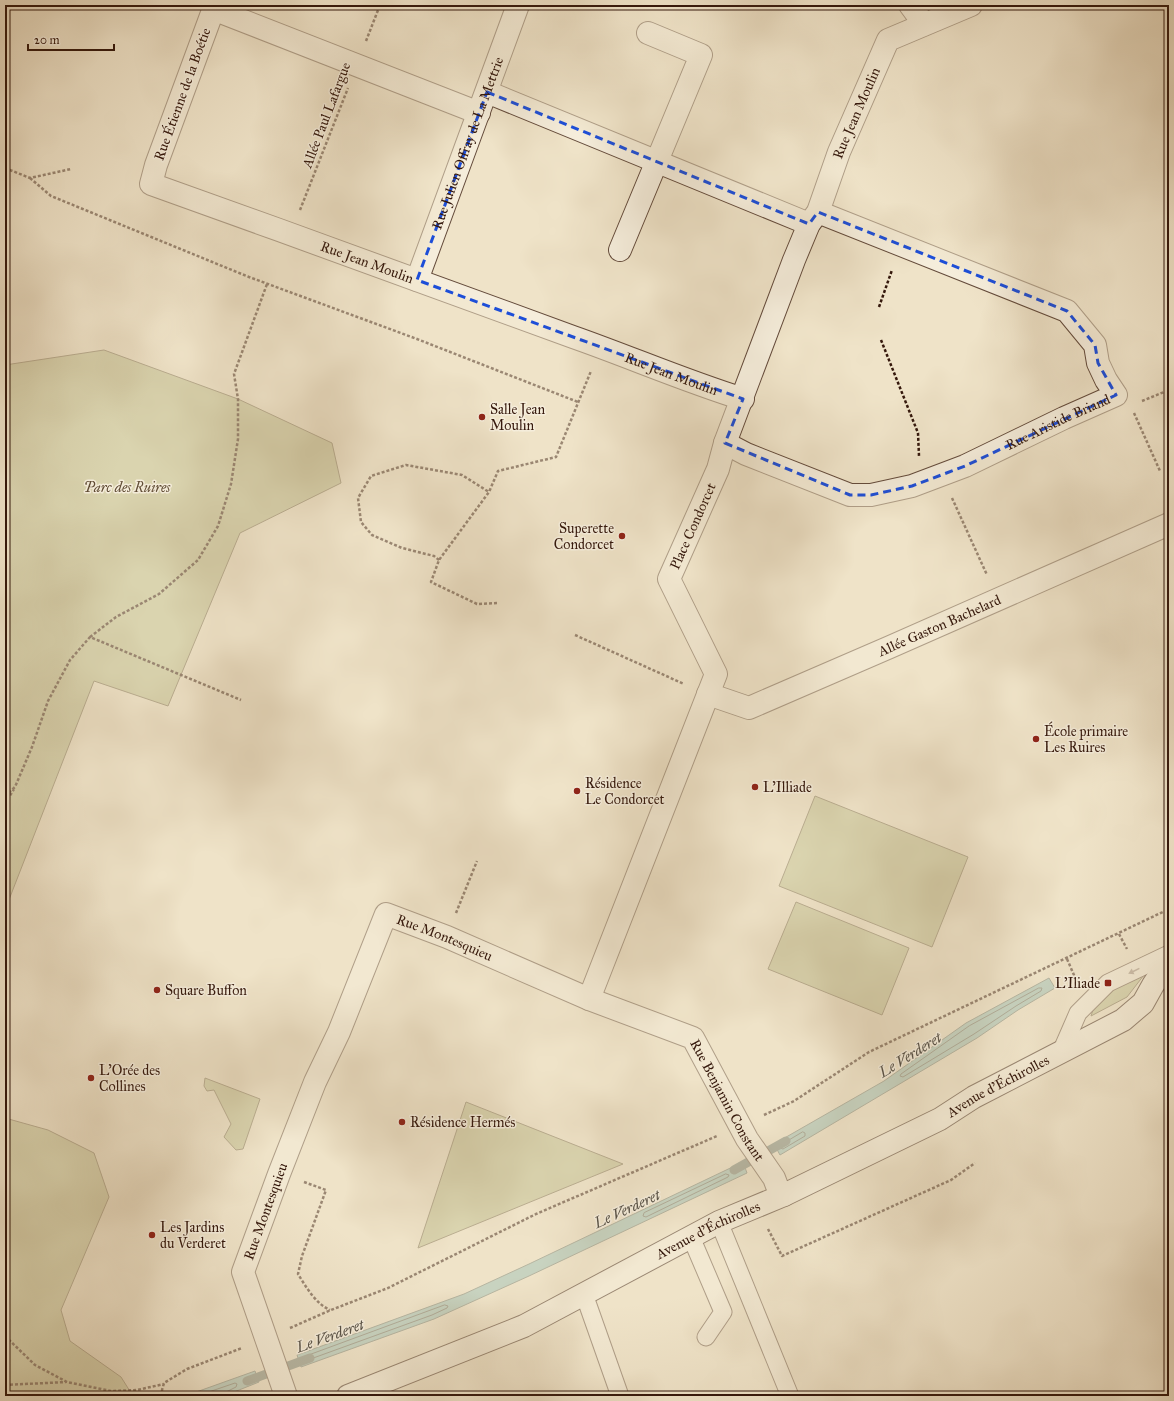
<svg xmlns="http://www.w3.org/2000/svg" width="1174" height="1401" font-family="'IM FELL Great Primer',serif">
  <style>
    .green { fill: #c1c191; stroke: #7b6c4e }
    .water { fill: #9abeb5; stroke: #727c71 }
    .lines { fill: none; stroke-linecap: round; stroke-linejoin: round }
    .shore { stroke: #686b60; stroke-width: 1 }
    .stream { stroke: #727c71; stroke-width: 9 }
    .lane-casing { stroke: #644b3b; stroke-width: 19 }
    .street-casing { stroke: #644b3b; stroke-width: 24 }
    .secondary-casing { stroke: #35180c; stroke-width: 24 }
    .path { stroke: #35180c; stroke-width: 2.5; stroke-dasharray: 3 2; stroke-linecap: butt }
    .lane { stroke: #f5eddb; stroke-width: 17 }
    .street { stroke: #f5eddb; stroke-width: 22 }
    .secondary { stroke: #f5eddb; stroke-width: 22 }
    .oneway { fill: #9f8d7e }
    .marked { fill: none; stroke: #1d4ed8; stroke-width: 3; stroke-dasharray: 8 5; stroke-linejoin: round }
    .poi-dot { fill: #8f2418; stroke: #f5eddb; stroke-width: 1.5 }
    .labels { text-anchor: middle; stroke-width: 3; stroke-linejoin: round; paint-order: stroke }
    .street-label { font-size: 14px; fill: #35180c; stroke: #f5eddb }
    .poi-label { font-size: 14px; fill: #35180c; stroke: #f5eddb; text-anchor: start }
    .park-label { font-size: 14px; font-style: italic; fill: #5f4b34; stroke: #f5eddb }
    .water-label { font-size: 15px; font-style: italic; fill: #585247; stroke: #f5eddb }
  </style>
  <rect width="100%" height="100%" fill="#efe3c8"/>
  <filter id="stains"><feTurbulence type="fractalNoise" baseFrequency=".005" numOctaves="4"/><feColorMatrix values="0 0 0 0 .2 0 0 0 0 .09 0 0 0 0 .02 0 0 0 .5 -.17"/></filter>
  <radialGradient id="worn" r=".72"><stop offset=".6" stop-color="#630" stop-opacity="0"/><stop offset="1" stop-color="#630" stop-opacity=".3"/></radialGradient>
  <!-- green -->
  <path class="green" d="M104 350 238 399 332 443 341 483 240 533 168 706 94 681 5 910V365Z
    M815 796 968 857 932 947 779 886Z
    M796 902 909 948 882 1015 768 969Z
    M1144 975 1127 997 1091 1016 1094 1007 1113 987Z
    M205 1078 260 1099 243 1149 236 1150 224 1137 231 1124 214 1090 207 1091 204 1086Z
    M466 1102 623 1164 418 1248Z
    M5 1118 48 1130 94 1153 109 1197 61 1310 70 1341 121 1377 133 1396H5Z"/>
  <!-- water -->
  <path class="water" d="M1049 978 1055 988 1018 1010 977 1038 780 1155 774 1144 884 1081 966 1023Z
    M743 1162 747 1173 529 1276 434 1319 301 1367 297 1355 464 1294 529 1264Z
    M255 1371 259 1382 224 1396H185Z"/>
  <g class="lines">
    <!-- shore -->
    <path class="shore" d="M1039 988H1042L1041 991 1016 1006 974 1034 903 1077 900 1076 901 1074 969 1026Z
      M803 1132 805 1133V1136L783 1149 780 1148 781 1145Z
      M726 1174 729 1175 728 1177 646 1217 643 1216 644 1213Z
      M445 1305 448 1306 447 1308 432 1315 305 1361 303 1360 304 1357Z
      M197 1396 235 1383 237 1384 236 1387 226 1392 225 1396"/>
    <!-- stream -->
    <path class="stream" d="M734 1170 786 1141
      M247 1381 310 1358"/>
    <defs>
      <path id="lane" d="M1061 1052 1078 1013 1108 983 1169 954
        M719 1222 790 1396
        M691 1237 723 1312 706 1337
        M584 1294 620 1396"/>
      <g id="street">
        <path id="s1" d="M215 5 156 165 151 184C292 234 432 286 573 337 630 357 685 381 743 399"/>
        <path d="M910 5 924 24"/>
        <path d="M213 9 479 113"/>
        <path d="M487 92 809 224"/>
        <path d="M620 250 701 55 648 33"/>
        <path id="s2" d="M417 280 518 5"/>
        <path id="s3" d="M725 443 746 454 850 495H871L912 486 965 466 1064 418 1116 395 1106 380 1098 363 1095 345 1067 311 818 212"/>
        <path id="s4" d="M708 694 749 708 890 647 1169 524"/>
        <path id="s5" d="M589 999 716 674 669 579 718 469 725 443 794 260 809 224 818 212 839 152 888 40 971 5"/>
        <path id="s6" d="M286 1396 243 1272 279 1174 315 1082 339 1032 386 914 447 937 589 999 693 1038 747 1139 774 1178 777 1186 784 1195"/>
      </g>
      <g id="secondary">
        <path id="s7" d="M348 1396 524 1326 719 1222 784 1195 940 1119 974 1097 1123 1020 1143 1003 1153 985 1169 961"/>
      </g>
    </defs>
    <!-- lane casing -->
    <use href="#lane" class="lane-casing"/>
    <!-- street casing -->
    <use href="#street" class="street-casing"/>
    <!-- secondary casing -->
    <use href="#secondary" class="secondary-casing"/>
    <!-- path -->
    <path class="path" d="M366 41 380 5
      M5 168 30 178 71 169
      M30 178 51 196 249 277 417 339 578 402
      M300 210 348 88
      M879 307 892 270
      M881 340 918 433 919 456
      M1142 401 1169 390
      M1134 413 1160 471
      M952 498 987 575
      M439 560 434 556 402 548 372 535 361 522 358 498 371 476 406 465 462 475 489 492
      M497 603 477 604 431 582 439 560 489 492 498 471 556 457 591 371
      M575 635 684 684
      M90 637 116 617 159 594 198 560 218 526 231 484 238 439V399L234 374 267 284
      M5 796 15 787 32 747 48 701 70 660 90 637 241 700
      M5 804 14 789
      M456 913 477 861
      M1119 934 1127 949
      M1067 959 1077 982
      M764 1115 794 1101 869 1052 1169 909
      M304 1182 326 1190 302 1256 298 1274C306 1287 316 1304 330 1310
      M768 1229 782 1256 951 1180 975 1163
      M290 1328 331 1310 388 1288 536 1214 717 1136
      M5 1336 35 1365 67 1382 111 1391 137 1390 164 1384
      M5 1385 66 1382
      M163 1396 162 1390 164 1383 187 1369 242 1348"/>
    <!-- lane -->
    <use href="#lane" class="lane"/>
    <!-- street -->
    <use href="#street" class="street"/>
    <!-- secondary -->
    <use href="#secondary" class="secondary"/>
  </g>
  <!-- one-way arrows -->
  <defs><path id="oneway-solid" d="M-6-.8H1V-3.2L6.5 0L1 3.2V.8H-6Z"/></defs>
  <use class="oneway" href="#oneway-solid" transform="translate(1134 971) rotate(154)"/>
  <!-- marked area -->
  <path d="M0 0H1174V1401H0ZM487 92 809 224 818 212 1067 311 1095 345 1098 363 1116 395 965 466 912 486 871 495H850L725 443 743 399 417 280Z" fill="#efe3c8" fill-opacity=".55" fill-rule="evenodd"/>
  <path class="marked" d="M487 92 809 224 818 212 1067 311 1095 345 1098 363 1116 395 965 466 912 486 871 495H850L725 443 743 399 417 280Z"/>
  <!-- markers -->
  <g class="poi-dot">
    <circle cx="482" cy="417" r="4"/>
    <circle cx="622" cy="536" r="4"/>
    <circle cx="1036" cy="739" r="4"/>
    <circle cx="755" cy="787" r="4"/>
    <circle cx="577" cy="791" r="4"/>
    <rect x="1104" y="979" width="8" height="8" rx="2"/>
    <circle cx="157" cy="990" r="4"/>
    <circle cx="91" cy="1078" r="4"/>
    <circle cx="402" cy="1122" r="4"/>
    <circle cx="152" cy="1235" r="4"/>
  </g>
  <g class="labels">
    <!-- street labels -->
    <g class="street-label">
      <text transform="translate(182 94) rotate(-70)" y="5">Rue Étienne de la Boétie</text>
      <text dy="5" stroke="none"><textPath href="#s5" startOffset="958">Rue Jean Moulin</textPath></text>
      <text transform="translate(326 115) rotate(-69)" y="5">Allée Paul Lafargue</text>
      <text dy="5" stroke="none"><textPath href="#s2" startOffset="146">Rue Julien Offray de La Mettrie</textPath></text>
      <text dy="5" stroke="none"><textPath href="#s1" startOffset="420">Rue Jean Moulin</textPath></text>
      <text dy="5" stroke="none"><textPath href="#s1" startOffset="744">Rue Jean Moulin</textPath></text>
      <text dy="5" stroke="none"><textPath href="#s3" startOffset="358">Rue Aristide Briand</textPath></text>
      <text dy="5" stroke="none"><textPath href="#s5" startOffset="513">Place Condorcet</textPath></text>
      <text dy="5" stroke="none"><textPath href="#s4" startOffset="251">Allée Gaston Bachelard</textPath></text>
      <text dy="5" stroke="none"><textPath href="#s6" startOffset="580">Rue Montesquieu</textPath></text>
      <text dy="5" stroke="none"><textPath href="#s7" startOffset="721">Avenue d'Échirolles</textPath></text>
      <text dy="5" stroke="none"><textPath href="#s6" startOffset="919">Rue Benjamin Constant</textPath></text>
      <text dy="5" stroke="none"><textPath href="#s6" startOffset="196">Rue Montesquieu</textPath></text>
      <text dy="5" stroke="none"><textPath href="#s7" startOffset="397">Avenue d'Échirolles</textPath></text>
    </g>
    <!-- poi labels -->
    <g class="poi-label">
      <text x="490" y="414">Salle Jean<tspan x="490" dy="16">Moulin</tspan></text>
      <text x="614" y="533" text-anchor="end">Superette<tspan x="614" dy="16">Condorcet</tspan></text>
      <text x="1044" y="736">École primaire<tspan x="1044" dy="16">Les Ruires</tspan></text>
      <text x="585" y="788">Résidence<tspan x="585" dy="16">Le Condorcet</tspan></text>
      <text x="763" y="792">L'Illiade</text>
      <text x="1100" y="988" text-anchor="end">L'Iliade</text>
      <text x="165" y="995">Square Buffon</text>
      <text x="99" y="1075">L'Orée des<tspan x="99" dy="16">Collines</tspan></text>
      <text x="410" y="1127">Résidence Hermés</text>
      <text x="160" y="1232">Les Jardins<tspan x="160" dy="16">du Verderet</tspan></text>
    </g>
    <!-- park labels -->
    <g class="park-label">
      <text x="127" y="492">Parc des Ruires</text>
    </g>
    <!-- water labels -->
    <g class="water-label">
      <text transform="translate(910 1055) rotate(-32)" y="5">Le Verderet</text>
      <text transform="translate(627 1209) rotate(-25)" y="5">Le Verderet</text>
      <text transform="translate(330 1336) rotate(-20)" y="5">Le Verderet</text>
    </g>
  </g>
  <!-- margin -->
  <rect width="1174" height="1401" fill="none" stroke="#efe3c8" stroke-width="20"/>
  <rect x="6" y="6" width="1162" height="1389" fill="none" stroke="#35180c" stroke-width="2"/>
  <rect x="10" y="10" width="1154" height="1381" fill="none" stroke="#35180c"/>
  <!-- scale -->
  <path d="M28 44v6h86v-6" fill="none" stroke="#35180c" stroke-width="2"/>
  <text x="34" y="44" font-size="12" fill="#35180c" stroke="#f5eddb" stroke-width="3" paint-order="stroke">20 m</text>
  <rect width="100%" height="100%" filter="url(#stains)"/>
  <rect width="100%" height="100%" fill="url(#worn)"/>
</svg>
